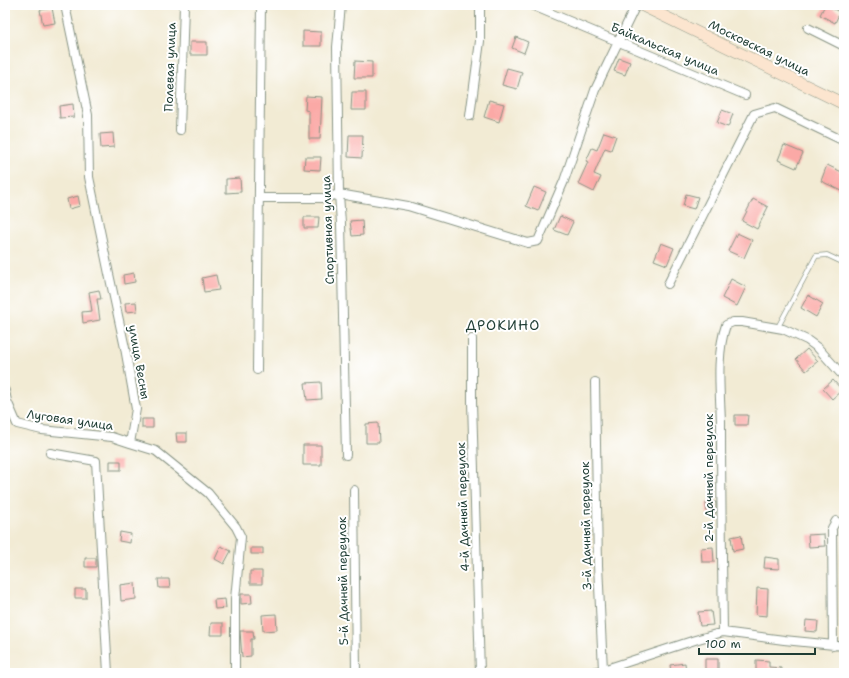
<svg xmlns="http://www.w3.org/2000/svg" width="849" height="678" font-family="'Shantell Sans',sans-serif">
  <style>
    .building { fill: #fba9a6 }
    .lines { fill: none; stroke-linecap: round; stroke-linejoin: round }
    .lane-casing { stroke: #889484; stroke-width: 5.5 }
    .street-casing { stroke: #889484; stroke-width: 10 }
    .secondary-casing { stroke: #889484; stroke-width: 12 }
    .lane { stroke: #fff; stroke-width: 4 }
    .street { stroke: #fff; stroke-width: 8 }
    .secondary { stroke: #fce5cf; stroke-width: 11 }
    .labels { text-anchor: middle; stroke-width: 4; stroke-linejoin: round; paint-order: stroke }
    .street-label { font-size: 12px; fill: #1f3d34; stroke: #fff }
    .quarter-label { font-size: 14px; letter-spacing: 1px; fill: #1f3d34; stroke: #fff }
  </style>
  <rect width="100%" height="100%" fill="#fff"/>
  <filter id="ink" filterUnits="userSpaceOnUse"><feTurbulence type="fractalNoise" baseFrequency=".025" numOctaves="2"/><feDisplacementMap in="SourceGraphic" scale="8" xChannelSelector="R" yChannelSelector="G"/><feConvolveMatrix kernelMatrix="1 2 1 2 8 2 1 2 1" color-interpolation-filters="sRGB"/></filter>
  <filter id="wash" filterUnits="userSpaceOnUse"><feTurbulence type="fractalNoise" baseFrequency=".012" numOctaves="4" result="noise"/><feDisplacementMap in="SourceGraphic" scale="16" xChannelSelector="R" yChannelSelector="G"/><feGaussianBlur stdDeviation="0.9" result="paint"/><feColorMatrix in="noise" values="0 0 0 0 0 0 0 0 0 0 0 0 0 0 0 0 0 1.4 0 .05"/><feComposite in="paint" operator="in"/></filter>
  <g filter="url(#wash)">
    <rect width="100%" height="100%" fill="#f2ebd4"/>
    <g id="blocks">
      <!-- building -->
      <path class="building" d="M825 5 840 12 835 23 820 15Z
        M52 8 55 23 43 25 40 10Z
        M303 31 321 32V46H303Z
        M516 37 528 42 524 53 512 48Z
        M190 42H207V55H190Z
        M619 58 630 62 625 75 614 71Z
        M355 61 372 62V78H354Z
        M507 68 522 72 517 89 502 85Z
        M352 92H366V110H351Z
        M306 96 322 97 320 139H309V111L305 110Z
        M489 100 504 104 499 122 484 117Z
        M73 104 74 117 60 118 59 106Z
        M722 110 733 114 728 127 717 123Z
        M604 132 616 136 611 150 605 148 594 174 601 177 594 192 578 184 588 162 586 161 592 148 597 150Z
        M113 133 114 147 101 148 100 134Z
        M349 135H363L362 158 348 157Z
        M784 145 803 153 796 168 778 160Z
        M305 157H321L320 170 304 169Z
        M827 165 844 173V185L842 191 821 181Z
        M240 178 241 192 226 193V179Z
        M534 187 546 192 538 211 526 206Z
        M686 194 698 197 694 209 683 206Z
        M78 196 80 206 69 209 67 199Z
        M753 199 768 207 757 229 742 221Z
        M560 216 573 222 567 235 554 230Z
        M304 217H319L318 228H304Z
        M362 220 363 235 352 236 350 221Z
        M737 233 752 240 744 258 728 251Z
        M661 243 674 248 667 265 654 260Z
        M134 273 135 282 124 284 123 275Z
        M216 275 219 290 204 292 202 278Z
        M731 279 746 287 737 306 722 298Z
        M99 290 101 299H97L100 320 83 323 82 312 92 311 89 292Z
        M808 295 823 304 816 317 801 308Z
        M136 302 137 311 126 312 125 303Z
        M807 349 818 361 806 371 796 359Z
        M833 380 842 390 832 399 823 389Z
        M321 382 322 399 307 400 305 383Z
        M735 415H748L747 425H735Z
        M142 419H153V428H142Z
        M378 423 379 443H366V424Z
        M176 433H187V442H177Z
        M303 445H321V465H303Z
        M110 461H121V470H110Z
        M716 502V513L707 514 706 503Z
        M120 532 131 534 130 543 119 541Z
        M824 534 825 546 809 547 808 535Z
        M741 535 743 549 733 551 731 537Z
        M221 546 231 551 224 564 215 559Z
        M713 547 714 562H702L701 548Z
        M251 548H263V554H251Z
        M765 557 779 559V569L764 568Z
        M85 558H96V567H85Z
        M250 571H262V584H250Z
        M158 579H169L170 588H159Z
        M135 583 136 599 121 601 120 585Z
        M757 588 768 589 767 616 756 615Z
        M75 589H86V598H75Z
        M241 594H251L252 603 241 604Z
        M225 599 226 608 215 609 214 600Z
        M711 611 713 625 700 626 698 612Z
        M276 614 277 630 263 631 262 615Z
        M806 620 818 621 817 632 805 631Z
        M211 623H223V635H210Z
        M240 631H253L254 639H251V656L242 657Z
        M705 659H718V673H705Z
        M756 660 769 661V667L781 668V673H756Z
        M685 663 686 672 671 673 670 665Z"/>
    </g>
  </g>
  <g filter="url(#ink)">
    <use href="#blocks" fill-opacity="0" stroke="#889484" stroke-width="1"/>
    <g class="lines">
      <defs>
        <path id="lane" d="M778 327 816 256 827 255 844 263
          M836 521H844"/>
        <path id="street" d="M65 5 88 115 89 177 109 274 125 348 136 409 130 443 156 451 208 493 236 527 241 537 235 599V673
          M341 5 337 47 339 194 341 223 346 455
          M531 5 745 95
          M808 28 844 46
          M470 116 480 41V5
          M180 130 184 5
          M259 198H325L339 194 408 206 528 243 538 241 564 181 595 90 636 5
          M668 284 754 114 775 108 844 141
          M472 339V402L480 673
          M257 370 261 5
          M595 382 598 565 603 670
          M5 391 7 401 17 424 42 430 112 437 130 443
          M50 453 96 461 108 673
          M354 490 356 673
          M723 632C722 562 721 492 721 422 720 392 716 353 726 325L733 322H742L783 329 807 340 818 348 844 377
          M833 646 832 528 836 521
          M588 673 603 670 695 640 723 632 784 640 844 646"/>
        <path id="secondary" d="M641 5 844 104"/>
      </defs>
      <!-- lane casing -->
      <use href="#lane" class="lane-casing"/>
      <!-- street casing -->
      <use href="#street" class="street-casing"/>
      <!-- secondary casing -->
      <use href="#secondary" class="secondary-casing"/>
      <!-- lane -->
      <use href="#lane" class="lane"/>
      <!-- street -->
      <use href="#street" class="street"/>
      <!-- secondary -->
      <use href="#secondary" class="secondary"/>
    </g>
  </g>
  <g class="labels">
    <!-- street labels -->
    <g class="street-label">
      <text transform="translate(759 48) rotate(26)" y="4">Московская улица</text>
      <text transform="translate(665 49) rotate(23)" y="4">Байкальская улица</text>
      <text transform="translate(170 67) rotate(-88)" y="4">Полевая улица</text>
      <text transform="translate(328 230) rotate(-92)" y="4">Спортивная улица</text>
      <text transform="translate(139 362) rotate(80)" y="4">улица Весны</text>
      <text transform="translate(70 420) rotate(8)" y="4">Луговая улица</text>
      <text transform="translate(709 478) rotate(-90)" y="4">2-й Дачный переулок</text>
      <text transform="translate(463 507) rotate(-92)" y="4">4-й Дачный переулок</text>
      <text transform="translate(586 526) rotate(-91)" y="4">3-й Дачный переулок</text>
      <text transform="translate(343 581) rotate(-91)" y="4">5-й Дачный переулок</text>
    </g>
    <!-- quarter labels -->
    <g class="quarter-label">
      <text x="503" y="330">ДРОКИНО</text>
    </g>
  </g>
  <!-- margin -->
  <rect width="849" height="678" fill="none" stroke="#fff" stroke-width="20"/>
  <!-- scale -->
  <path d="M699 648v6h116v-6" fill="none" stroke="#1f3d34" stroke-width="2"/>
  <text x="705" y="648" font-size="12" fill="#1f3d34" stroke="#ffffff" stroke-width="3" paint-order="stroke">100 m</text>
</svg>
